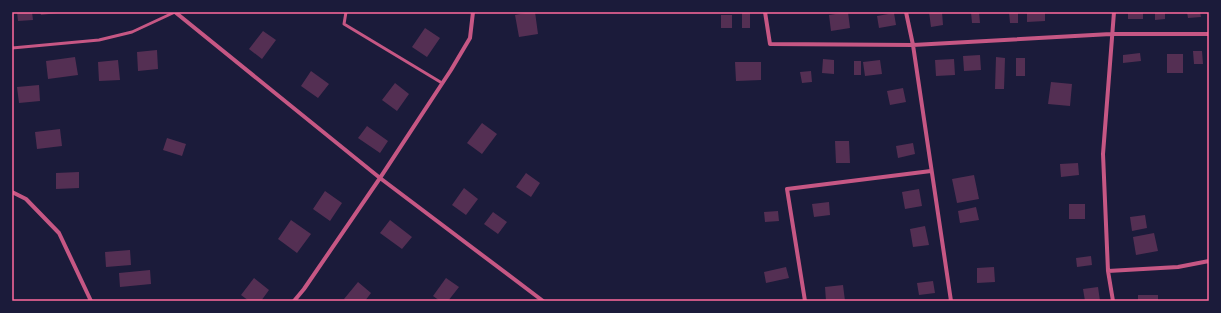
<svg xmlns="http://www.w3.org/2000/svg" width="1221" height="313" font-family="'Times New Roman',serif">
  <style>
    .building { fill: #542f53 }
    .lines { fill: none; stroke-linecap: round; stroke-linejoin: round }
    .service { stroke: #c65784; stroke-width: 3 }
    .minor { stroke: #c65784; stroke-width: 4 }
    .neatline { fill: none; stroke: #ff6b9d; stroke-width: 1.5 }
  </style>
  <rect width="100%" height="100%" fill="#1b1b3a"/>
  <!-- building -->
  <path class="building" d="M17 12H32L33 20 18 21Z
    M40 12H57V13L41 15Z
    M531 12H535L538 34 519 37 515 15Z
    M848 12 850 28 831 31 829 15Z
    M929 12H942L943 25 931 27Z
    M971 12H979L980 23H972Z
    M1009 12H1018V23H1010Z
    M1027 12H1045V21L1027 22Z
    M1128 12H1143V19H1128Z
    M1155 12H1165V19L1155 20Z
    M1187 12H1200L1201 17 1188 18Z
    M742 13H750V28H742Z
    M894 13 896 25 879 28 877 16Z
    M721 15H732V28H721Z
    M425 28 440 38 427 57 412 47Z
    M263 31 276 40 262 59 249 49Z
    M157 50 158 69 138 71 137 52Z
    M1193 51H1202L1203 64H1194Z
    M1140 53 1141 61 1123 63V55Z
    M1167 54H1183V73H1167Z
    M980 55 981 70 964 71 963 56Z
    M75 57 78 75 48 79 46 61Z
    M996 57 1005 58 1004 89H995Z
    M1016 58H1025V76H1016Z
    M823 59 834 60V74L822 73Z
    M954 59 955 75 936 76 935 60Z
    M118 60 120 80 99 81 98 62Z
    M880 60 882 74 865 76 863 62Z
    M854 61H861V75H854Z
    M735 62H761V80L736 81Z
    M311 71 329 84 318 98 301 86Z
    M811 71 812 82 802 83 800 72Z
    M1051 82 1072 84 1070 106 1048 104Z
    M395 83 409 94 397 111 382 100Z
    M39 85 40 101 19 103 17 87Z
    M903 88 906 102 890 105 887 91Z
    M482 123 497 134 482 154 467 143Z
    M367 126 388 141 380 153 358 138Z
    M60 129 62 146 37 149 35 132Z
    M167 138 186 144 182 156 163 150Z
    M835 141H849L850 163H836Z
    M913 143 915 154 898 158 896 146Z
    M1078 163 1079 175 1061 177 1060 164Z
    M79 172V188L56 189V173Z
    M526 173 540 183 531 197 516 187Z
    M974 175 979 199 957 203 952 179Z
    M464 188 478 199 466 215 452 205Z
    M919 189 922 206 905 209 902 192Z
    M325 191 342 203 330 221 313 209Z
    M829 202 830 215 814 217 812 204Z
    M1069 204H1085V219H1069Z
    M976 207 979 220 960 223 958 211Z
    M778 211 779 221 765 222 764 212Z
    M493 212 507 222 498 234 484 224Z
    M1145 215 1147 228 1132 231 1130 217Z
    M291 220 311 234 297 253 278 239Z
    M390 220 412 237 402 249 380 233Z
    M925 226 929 245 913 247 910 229Z
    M1154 233 1158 251 1136 255 1133 237Z
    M130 250 131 265 106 267 105 252Z
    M1091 256 1092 265 1077 267 1076 258Z
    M786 267 789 278 766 283 764 272Z
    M994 267 995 282 977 283V268Z
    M150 270 151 284 120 287 119 273Z
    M254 278 269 290 261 301H249L241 295Z
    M446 278 459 287 448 301H440L433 296Z
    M933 281 935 293 919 295 917 283Z
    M358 282 371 293 365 301H347L344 299Z
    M843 285 845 301H826L825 287Z
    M1098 287 1100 301H1085L1083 289Z
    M1138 295H1158V301H1138Z"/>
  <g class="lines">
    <!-- service -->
    <path class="service" d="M346 12 344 24 442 83
      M12 48 99 40 132 32 175 12"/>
    <!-- minor -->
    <path class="minor" d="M175 12 380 178 543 301
      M765 12 770 44 913 45 1111 34H1209
      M906 12 913 45 951 301
      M12 192 26 199 59 233 91 301
      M1108 271 1178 267 1209 261
      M294 301 304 289 380 178 451 70 470 38 473 12
      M805 301 787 189 931 171
      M1113 301 1108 271 1103 154 1114 12"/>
  </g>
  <!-- border -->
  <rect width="1221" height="313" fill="none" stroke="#1b1b3a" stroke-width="26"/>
  <rect x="13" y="13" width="1195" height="287" class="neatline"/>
</svg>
